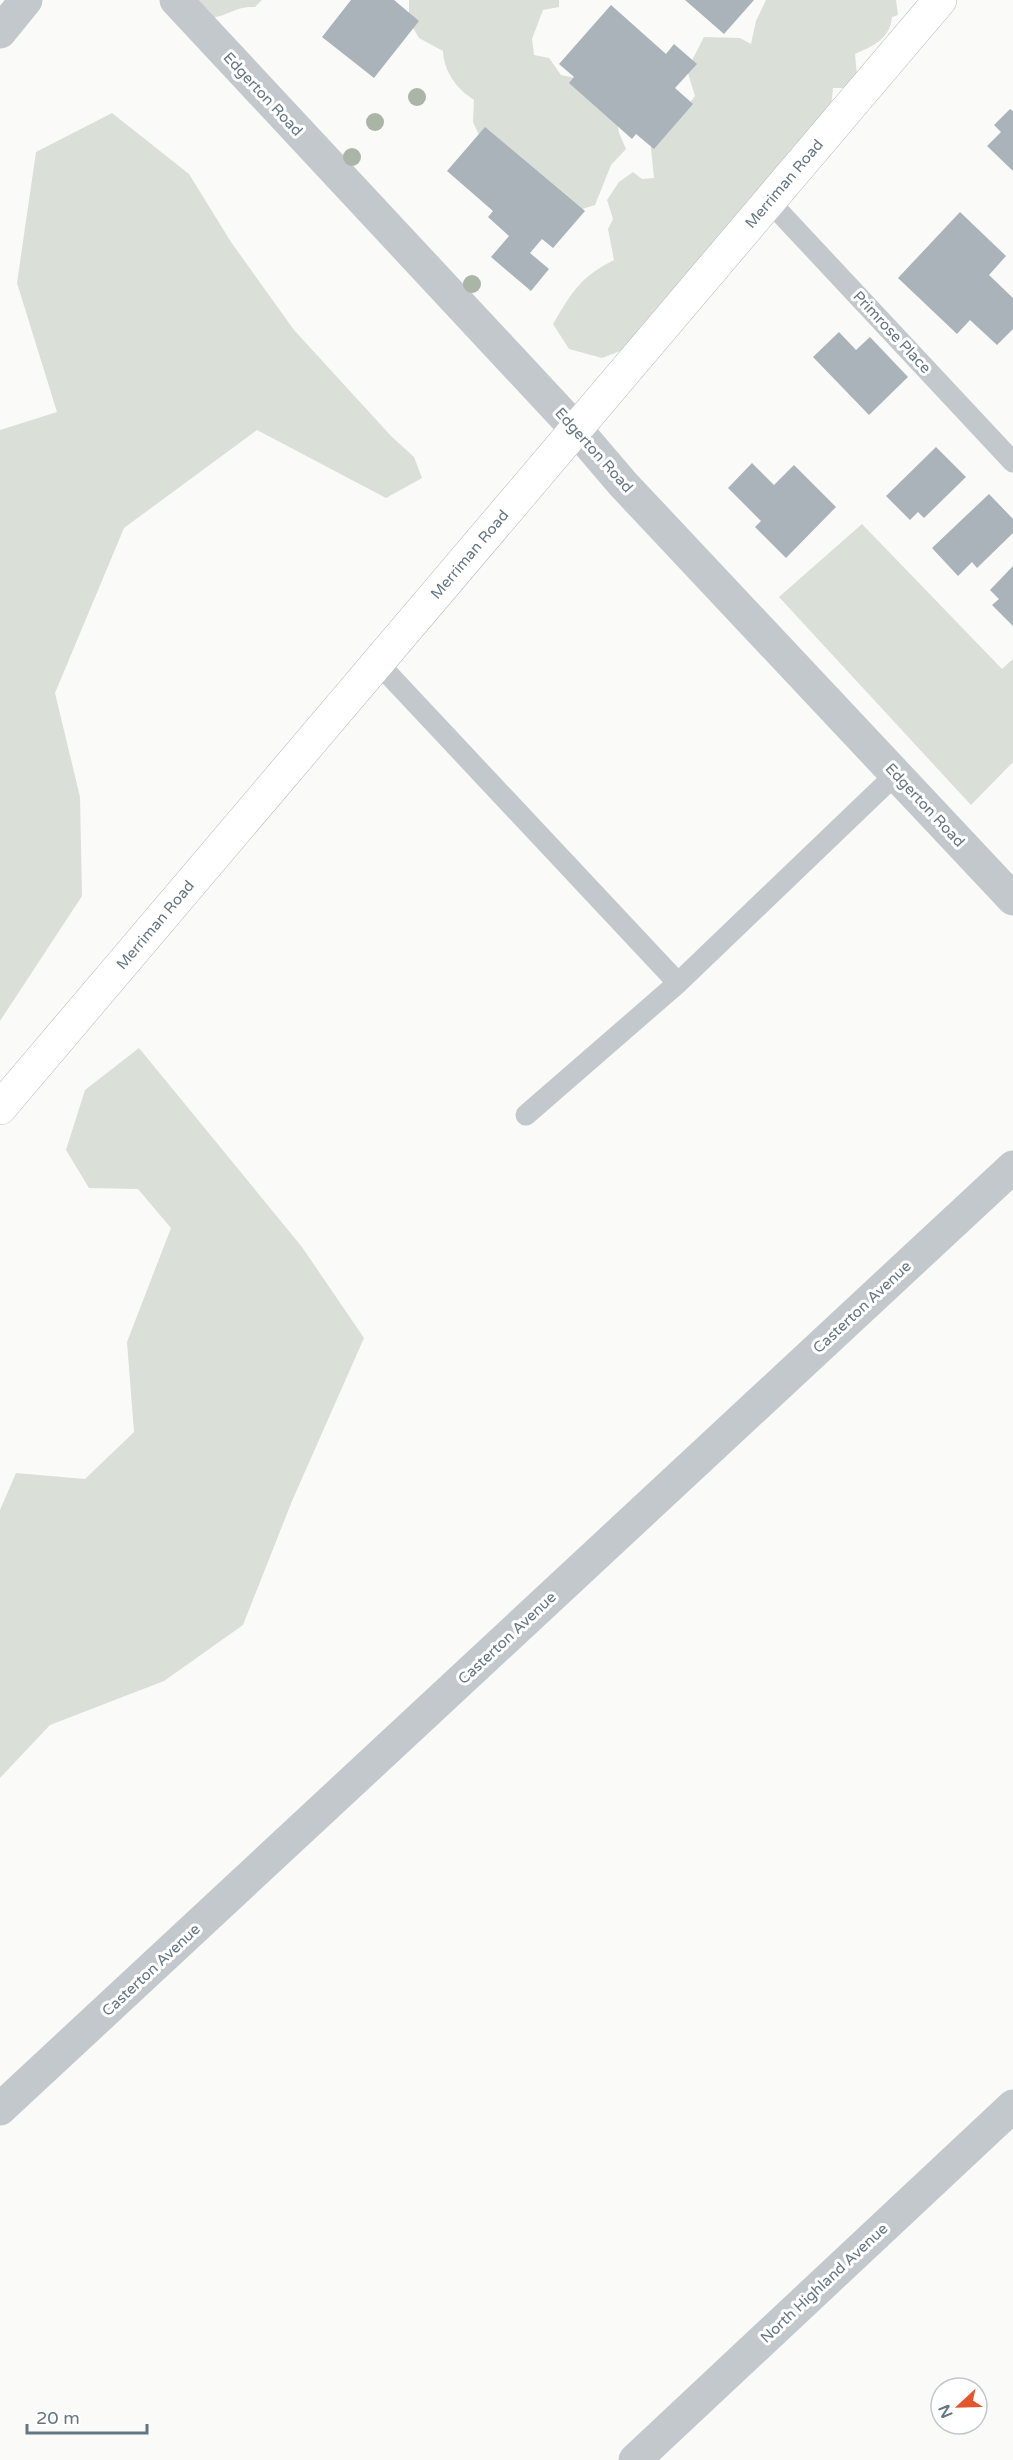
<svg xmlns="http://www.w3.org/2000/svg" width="1013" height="2460" font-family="'Varela Round',sans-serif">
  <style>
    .green { fill: #dadfd7 }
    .building { fill: #aab3b9 }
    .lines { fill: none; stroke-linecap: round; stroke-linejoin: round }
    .secondary-casing { stroke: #b3babf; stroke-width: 34 }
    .lane { stroke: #c3c8cc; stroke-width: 21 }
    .street { stroke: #c3c8cc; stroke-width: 33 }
    .secondary { stroke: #fff; stroke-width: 33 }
    .tree { fill: #aab4a7 }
    .labels { text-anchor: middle; stroke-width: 6; stroke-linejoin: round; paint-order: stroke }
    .street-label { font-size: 15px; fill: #657683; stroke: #fff }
  </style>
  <rect width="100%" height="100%" fill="#fafaf8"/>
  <!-- green -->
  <path class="green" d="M189 0H262L255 7C236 6 230 15 211 18Z
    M409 0H559V7L543 10 532 39 534 55 549 58 561 75 580 79 616 117 619 133 626 149 611 165 595 205 576 211 485 148 473 122 474 100C457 89 444 72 443 51L419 38 409 21Z
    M766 0H896L898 15 892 17C890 39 873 46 855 54L857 76 845 88H833L831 107 670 303 651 314 649 336 631 347 602 358 569 349 553 324C572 292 580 277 614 260L608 229 613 219 607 200 619 182 633 172 642 179 654 178 650 139 684 110 695 96 687 70 704 37 740 38 751 44 756 21Z
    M112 113 189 174 231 242 294 330 391 436 414 457 422 478 386 498 257 430 124 528 55 693 80 797 82 896 0 1021V430L57 412 17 283 36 152Z
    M862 524 1002 669 1013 659V762L971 805 779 597Z
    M139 1048 302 1247 364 1338 292 1501 243 1625 164 1681 50 1725 0 1778V1510L16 1473 85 1479 134 1432 127 1342 171 1228 138 1189 89 1188 66 1150 85 1090Z"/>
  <!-- building -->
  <path class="building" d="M351 0H394L419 21 374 78 322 37Z
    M685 0H754L724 34Z
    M611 5 666 54 674 44 697 64 675 88 693 104 654 149 636 134 632 139 569 83 574 77 559 64Z
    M1010 109 1013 111V171L987 146 1001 132 994 125Z
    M485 127 585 211 553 248 542 239 530 253 549 269 531 291 491 257 509 236 488 217 493 211 447 171Z
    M960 212 1006 256 989 275 1013 298V329L997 345 970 320 957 334 898 278Z
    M839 332 856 350 870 337 908 377 869 415 813 357Z
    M936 447 966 477 924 518 918 512 910 520 886 496Z
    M752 463 774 485 794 465 836 507 786 558 755 527 761 521 728 488Z
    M989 494 1013 519V533L977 568 972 562 958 576 932 548Z
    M1013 566V626L992 605 999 599 990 590Z"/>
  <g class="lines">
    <defs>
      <g id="secondary">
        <path id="s1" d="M0 1108 940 0"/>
      </g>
    </defs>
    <!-- secondary casing -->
    <use href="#secondary" class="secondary-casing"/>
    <!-- lane -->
    <path class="lane" d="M770 202 1013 462
      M377 662 678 983
      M526 1115 678 983 896 774"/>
    <!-- street -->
    <path class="street" d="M176 0 576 429 623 484 1013 899
      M0 32 26 0
      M0 2109 1013 1167
      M635 2460 1013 2106"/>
    <!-- secondary -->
    <use href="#secondary" class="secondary"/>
  </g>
  <!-- trees -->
  <g class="tree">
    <circle cx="417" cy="97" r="9"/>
    <circle cx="375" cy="122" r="9"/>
    <circle cx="352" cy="157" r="9"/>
    <circle cx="472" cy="284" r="9"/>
  </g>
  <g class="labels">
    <!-- street labels -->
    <g class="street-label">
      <text transform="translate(263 94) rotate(47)" y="5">Edgerton Road</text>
      <text dy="5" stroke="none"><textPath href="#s1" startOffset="1212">Merriman Road</textPath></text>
      <text transform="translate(892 332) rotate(47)" y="5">Primrose Place</text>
      <text transform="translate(594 450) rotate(48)" y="5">Edgerton Road</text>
      <text dy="5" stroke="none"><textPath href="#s1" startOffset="726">Merriman Road</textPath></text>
      <text transform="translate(925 805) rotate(47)" y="5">Edgerton Road</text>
      <text dy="5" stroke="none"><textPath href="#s1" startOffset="240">Merriman Road</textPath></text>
      <text transform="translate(862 1307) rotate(-43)" y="5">Casterton Avenue</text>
      <text transform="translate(507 1638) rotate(-43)" y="5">Casterton Avenue</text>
      <text transform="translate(151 1970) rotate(-43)" y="5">Casterton Avenue</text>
      <text transform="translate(824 2283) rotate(-43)" y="5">North Highland Avenue</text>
    </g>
  </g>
  <!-- north arrow -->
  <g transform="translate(959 2406) rotate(248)"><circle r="28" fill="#ffffff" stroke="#c1c8cd" stroke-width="1.5"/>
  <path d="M0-4.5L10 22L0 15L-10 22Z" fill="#e4572e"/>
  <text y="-9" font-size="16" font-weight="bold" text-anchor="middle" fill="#657683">N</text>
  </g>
  <!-- scale -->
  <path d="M27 2424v9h120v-9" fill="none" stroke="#657683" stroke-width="3"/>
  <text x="36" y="2424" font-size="18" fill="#657683" stroke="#ffffff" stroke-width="4.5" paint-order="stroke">20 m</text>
</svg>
